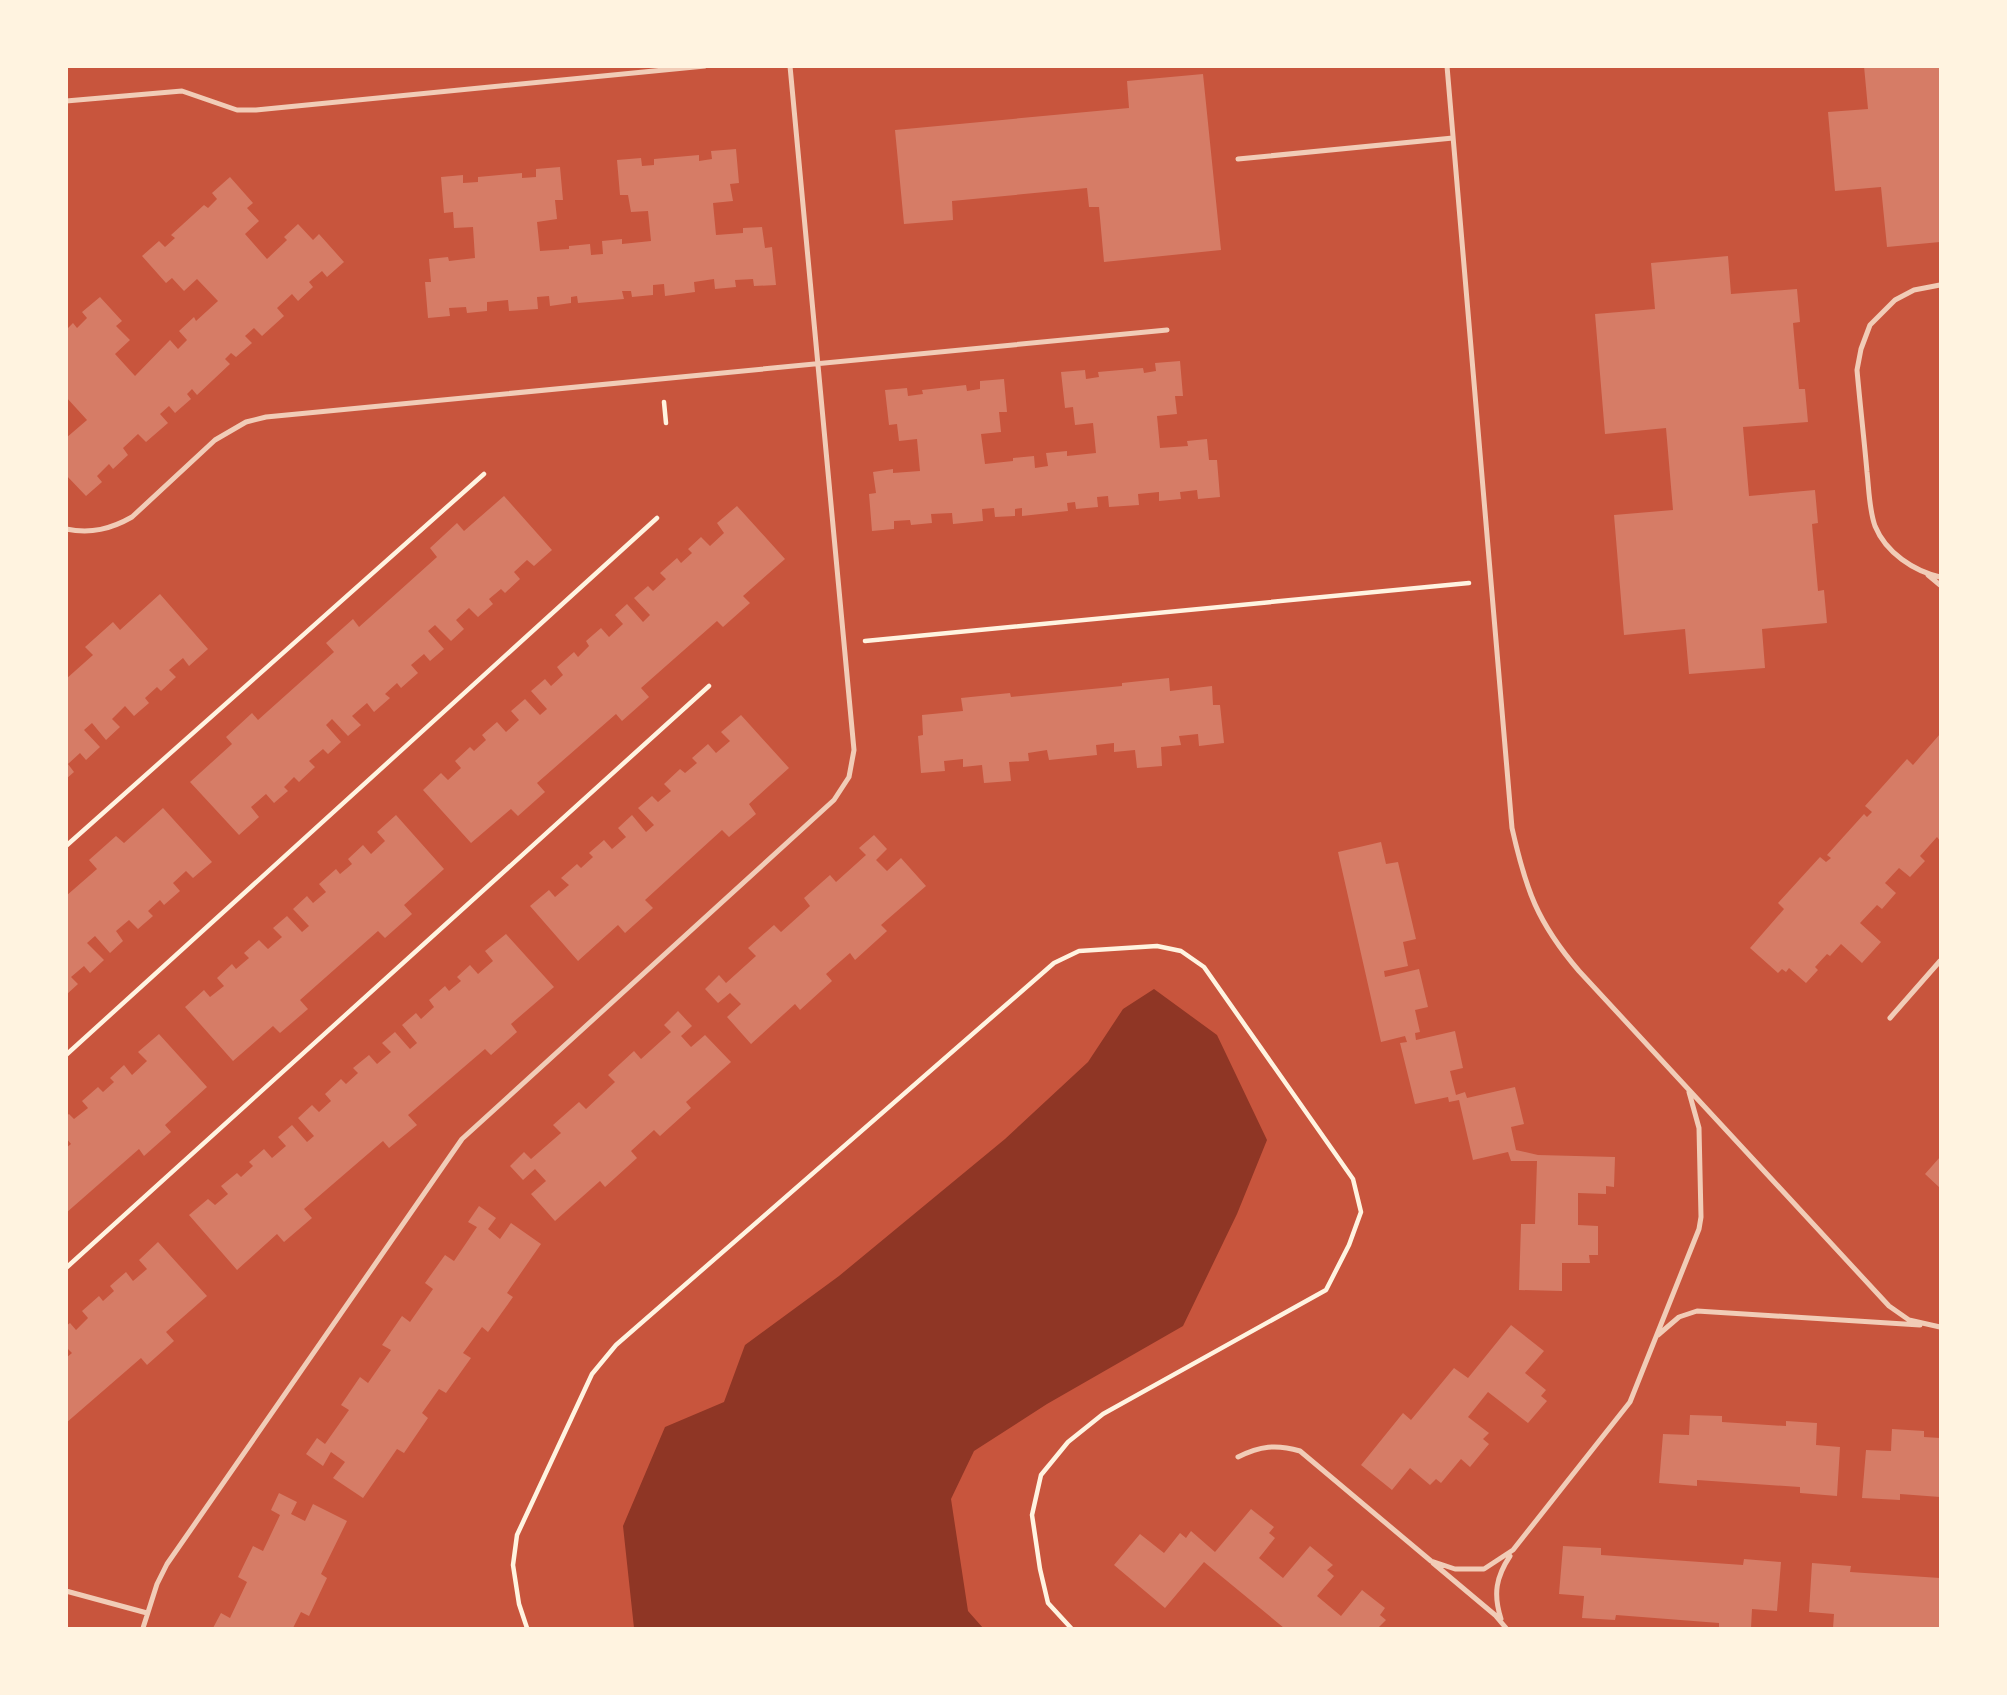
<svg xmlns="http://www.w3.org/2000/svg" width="2007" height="1695" font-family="'Archivo Narrow',sans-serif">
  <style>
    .water { fill: #8f3625 }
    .building { fill: #d67c66 }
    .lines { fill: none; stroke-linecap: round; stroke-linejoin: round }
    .path { stroke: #fff3e0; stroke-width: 4.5 }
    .service { stroke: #f1ccb7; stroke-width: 5 }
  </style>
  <rect width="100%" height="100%" fill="#c8553d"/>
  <!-- water -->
  <path class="water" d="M1154 989 1217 1035 1267 1140 1237 1214 1183 1326 1047 1404 974 1451 951 1499 968 1611 983 1628H634L623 1526 665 1427 724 1402 745 1345 839 1276 1005 1139 1088 1062 1123 1009Z"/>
  <!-- building -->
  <path class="building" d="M1864 66H1940V242L1887 247 1881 187 1835 191 1828 112 1868 109Z
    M1203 74 1221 250 1104 262 1099 207H1089L1087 188 952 201 953 220 904 224 895 130 1129 108 1127 81Z
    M736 149 739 183 730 184 733 201 713 203 716 235 743 233V228L762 227 765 248 772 247 776 285 754 286 753 279 735 280 736 287 715 289 714 279 694 282 695 292 665 296 664 284 653 285V295L632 297 631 291H622L624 299 578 303 577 296 571 297V303L550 306 549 296 537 297 538 309 509 311 508 300 487 302V311L467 313 466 307 449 308 450 316 428 318 425 282H431L429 259 448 257 449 261 475 258 473 227 454 228 453 212 444 213 441 177 463 175V183L478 182V177L522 173V178L536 177V169L560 167 563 200H555L557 219 537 222 540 251 569 249V246L590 244 591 255 603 254 602 241 622 239V244L651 241 648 211 631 212 628 195H620L617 160 641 158 642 166 654 165V159L699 155V161L712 159 711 151Z
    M230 177 253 203 247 208 259 221 245 234 267 259 287 240 284 237 298 224 313 240 319 234 344 262 327 277 322 271 309 282 313 287 298 301 292 294 277 308 284 316 262 336 254 328 245 336 252 343 236 357 231 353 225 359 230 364 197 395 192 389 187 394 191 399 175 413 169 406 160 414 168 423 146 442 138 434 123 448 128 455 113 469 109 464 97 476 102 482 86 496 66 475V438L87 420 66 397V330L73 323 77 328 87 318 82 312 100 297 122 321 116 326 130 340 115 354 135 376 170 340 178 349 187 340 179 331 194 317 196 321 218 301 197 279 184 291 172 278 166 283 142 256 159 241 165 247 175 238 171 235 204 205 208 208 217 199 212 193Z
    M1728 256 1731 294 1797 289 1800 322 1793 323 1794 335 1799 389H1805L1808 422 1743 427 1749 496 1815 490 1818 523 1812 524 1818 591 1824 590 1827 623 1762 629 1765 668 1689 674 1685 629 1624 635 1614 515 1673 510 1666 428 1605 434 1595 314 1655 309 1651 263Z
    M1180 361 1183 396H1175L1177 414 1157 416 1160 448 1188 446 1187 441 1207 439 1209 460H1217L1220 497 1198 499 1197 490 1180 492 1181 499 1159 501V492L1138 494 1139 505 1109 507 1108 496 1097 497 1098 507 1076 509 1075 502 1067 503 1068 511 1022 516V508L1015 509V516L995 517 994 508 982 509 983 521 953 524 952 513 931 514 932 523 911 525 910 520 894 521V529L872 531 869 494 876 493 873 472 893 469V473L920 471 917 439 899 441 897 424 889 425 885 390 907 388 908 396 923 394 922 390 966 385 967 391 980 389V381L1004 379 1007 412H999L1001 432 981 434 985 464 1013 461V458L1034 456 1035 468 1048 466 1046 453 1067 451V456L1096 453 1093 423 1075 425 1073 407 1065 408 1061 372 1085 370 1086 379 1099 377 1098 372 1143 368 1144 373 1156 371 1155 363Z
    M504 496 552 550 534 566 527 560 514 572 520 579 505 593 501 589 489 599 493 604 478 617 469 608 456 620 464 629 451 641 435 625 428 631 444 649 430 661 424 654 411 665 418 673 401 688 397 683 385 694 390 698 374 712 367 703 352 716 361 725 348 736 332 719 326 725 341 742 328 754 323 749 309 761 315 767 299 782 294 777 284 787 288 791 274 803 266 794 251 807 259 817 239 835 190 782 232 744 226 737 252 713 258 720 334 652 326 643 353 619 359 627 437 557 430 548 457 523 464 531Z
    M737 506 785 559 743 596 750 603 723 627 717 621 641 688 649 697 622 721 616 714 537 783 545 792 518 816 511 809 471 843 423 790 441 773 448 780 461 768 455 761 470 747 474 751 486 740 482 735 497 722 506 732 519 720 511 711 525 699 540 715 547 709 531 691 545 679 551 686 563 675 557 667 574 652 578 657 589 646 586 641 601 628 609 637 623 624 615 615 627 604 643 622 650 615 634 598 648 586 653 591 666 579 660 573 677 558 681 563 692 553 688 549 701 537 710 546 724 533 717 523Z
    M160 594 208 649 189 666 183 658 169 670 176 677 161 691 157 687 145 698 149 703 134 716 125 706 112 719 120 727 106 740 92 723 84 730 100 747 86 760 80 753 68 764 74 772 66 779V679L93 655 85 647 113 622 120 630Z
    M1169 678 1170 691 1212 686 1213 705H1220L1224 743 1199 746 1198 734 1179 736 1181 745 1161 747 1162 766 1137 768 1135 750 1114 752V743L1096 745 1097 755 1049 760 1047 750 1028 753 1029 761 1009 762 1011 781 984 783 982 765 963 767V759L944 761 945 771 921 773 918 736 923 735 922 715 963 711 961 698 1010 693 1011 697 1122 686V683Z
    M741 715 789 768 749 804 756 814 729 837 722 830 645 900 653 908 625 933 618 925 578 961 530 906 549 890 555 897 569 885 561 878 577 864 581 868 593 857 589 853 604 840 612 849 626 837 618 828 632 815 646 832 654 825 638 808 652 796 658 802 671 791 664 784 680 769 685 773 697 763 692 758 708 744 716 753 730 741 721 732Z
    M1940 734V841L1937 837 1920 856 1925 861 1910 877 1899 868 1885 883 1896 893 1882 909 1877 905 1860 923 1881 942 1862 963 1841 944 1830 956 1827 954 1815 967 1818 970 1806 983 1789 968 1786 972 1782 969 1778 973 1750 948 1784 909 1778 903 1820 857 1826 862 1831 858 1827 855 1864 814 1867 817 1872 812 1865 806 1907 759 1913 765Z
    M163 808 212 862 193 878 186 871 173 883 180 891 164 905 160 900 148 911 153 916 138 929 129 920 116 931 123 941 110 953 95 936 87 943 104 960 90 973 84 966 71 977 78 984 66 995V896L97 869 89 860 116 836 124 843Z
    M396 815 444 869 404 905 412 914 385 938 378 931 300 1000 308 1009 280 1033 273 1026 233 1061 185 1007 204 990 210 997 224 986 217 978 232 964 236 969 249 958 244 953 259 940 268 949 282 937 273 928 287 916 302 932 309 926 293 909 307 896 313 903 326 892 319 884 336 869 340 874 352 864 348 859 363 845 371 854 385 841 377 832Z
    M874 835 887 849 876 860 887 871 901 858 926 886 881 925 887 931 855 960 850 953 826 974 832 981 800 1010 795 1004 751 1044 727 1017 741 1004 730 993 718 1003 705 989 719 975 726 983 756 956 748 948 774 925 781 932 810 906 804 898 830 875 836 882 866 855 859 848Z
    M1381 842 1386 864 1398 862 1416 939 1403 942 1408 966 1384 971 1385 977 1419 969 1428 1007 1415 1010 1420 1032 1415 1033 1416 1040 1455 1031 1463 1068 1450 1071 1456 1095 1465 1092 1467 1098 1515 1087 1524 1124 1511 1127 1516 1150 1538 1155 1615 1157 1614 1187 1606 1186V1194L1578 1193V1225L1598 1226V1255H1589L1590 1263H1562V1291L1519 1290 1521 1224H1535L1537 1161H1511L1508 1152 1473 1160 1459 1100 1449 1102 1448 1097 1415 1104 1400 1043 1407 1042 1405 1036 1381 1042 1338 852Z
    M506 934 554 987 511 1024 517 1032 491 1055 485 1049 408 1115 417 1125 389 1148 383 1141 304 1209 312 1218 284 1242 277 1234 237 1270 189 1215 208 1199 215 1205 228 1194 221 1186 237 1173 241 1177 253 1166 249 1162 264 1149 272 1158 286 1146 278 1137 292 1125 307 1142 314 1136 298 1118 312 1105 319 1112 331 1101 325 1094 341 1079 346 1084 358 1073 353 1068 369 1055 377 1064 391 1052 382 1043 395 1032 410 1049 417 1043 402 1025 416 1013 421 1019 434 1007 429 1000 445 986 449 991 461 981 457 977 470 965 478 974 493 961 485 951Z
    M678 1011 692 1026 681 1036 691 1047 705 1035 731 1062 686 1102 691 1108 660 1136 654 1130 631 1151 637 1158 605 1187 600 1181 555 1221 531 1194 546 1181 535 1169 523 1180 510 1166 524 1152 531 1159 561 1133 553 1125 579 1102 586 1109 615 1082 608 1075 634 1051 641 1059 671 1032 664 1025Z
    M159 1034 207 1087 165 1125 171 1132 144 1156 139 1149 66 1213V1148L71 1144 66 1138V1116L69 1114 74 1119 88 1108 82 1101 98 1087 103 1092 114 1082 110 1078 124 1065 132 1075 147 1061 138 1052Z
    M1940 1157V1188L1925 1174Z
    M479 1206 496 1218 488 1229 500 1239 511 1223 541 1244 507 1293 513 1297 488 1332 482 1327 463 1353 471 1358 446 1393 439 1389 422 1413 428 1418 404 1453 397 1449 363 1498 333 1478 345 1462 331 1452 323 1466 306 1454 317 1438 325 1444 349 1410 341 1405 360 1377 368 1383 391 1350 382 1345 402 1316 410 1322 433 1289 425 1283 445 1255 454 1261 477 1227 468 1222Z
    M158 1242 207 1296 166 1332 174 1341 147 1365 141 1358 66 1423V1358L72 1353 66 1347V1326L70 1323 76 1330 88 1318 82 1311 99 1296 103 1301 114 1291 110 1286 126 1272 133 1281 147 1269 139 1260Z
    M1511 1325 1544 1351 1525 1373 1546 1390 1541 1396 1547 1401 1528 1423 1488 1392 1468 1417 1489 1433 1483 1439 1489 1444 1470 1467 1461 1459 1441 1483 1436 1479 1430 1485 1410 1468 1392 1490 1361 1465 1403 1413 1411 1420 1454 1368 1468 1378Z
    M1690 1415 1722 1416V1422L1786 1426V1421L1817 1423 1816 1445 1840 1447 1837 1496 1800 1493V1487L1697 1480V1486L1659 1483 1663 1434 1689 1435Z
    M1892 1429 1924 1431V1437L1940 1438V1497L1900 1494V1500L1862 1498 1866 1450 1891 1451Z
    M279 1493 297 1502 291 1514 305 1521 313 1504 347 1521 321 1574 327 1578 309 1616 301 1612 293 1628H213L221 1613 230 1618 247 1582 238 1577 253 1546 263 1551 280 1515 271 1510Z
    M1251 1509 1274 1527 1269 1533 1275 1538 1259 1558 1283 1578 1310 1546 1333 1565 1327 1570 1334 1576 1317 1596 1341 1616 1362 1590 1385 1608 1380 1615 1386 1620 1378 1628H1284L1204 1562 1165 1608 1114 1565 1140 1534 1164 1553 1180 1533 1186 1538 1191 1531 1215 1552Z
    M1563 1546 1601 1548V1555L1743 1565 1744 1559 1781 1562 1777 1611 1752 1609 1751 1628H1719V1623L1616 1615 1615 1620 1582 1618 1584 1596 1559 1594Z
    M1812 1563 1851 1566 1850 1572 1940 1578V1628H1833L1834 1614 1809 1612Z"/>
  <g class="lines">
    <!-- path -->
    <path class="path" d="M664 402 666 423
      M865 641 1469 583
      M66 846 484 474
      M66 1055 657 518
      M66 1268 709 686
      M527 1628 519 1604 513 1565 517 1535 592 1374 616 1345 1054 963 1079 951 1157 946 1181 951 1204 967 1353 1179 1361 1212 1349 1245 1326 1290 1103 1414 1068 1442 1041 1475 1032 1515 1040 1569 1048 1603 1071 1628"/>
    <!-- service -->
    <path class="service" d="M1447 66 1512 828C1526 890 1537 922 1579 971L1889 1306 1909 1320 1940 1327
      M66 101 182 91 237 110H256L705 66
      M1238 159 1453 138
      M1940 285 1914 290 1895 300 1870 325 1861 349 1857 370C1860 404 1864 438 1867 472 1869 489 1869 509 1875 526 1886 553 1914 571 1940 577
      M66 529C91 534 111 529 132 517L215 440 246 422 266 417 1167 330
      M1928 575 1940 585
      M1890 1018 1940 961
      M1658 1335 1679 1317 1697 1311 1920 1325
      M1238 1457C1260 1446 1276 1444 1300 1451L1431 1561 1455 1569H1484L1513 1550 1630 1402 1699 1229 1701 1217 1699 1128 1689 1092
      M1433 1563 1495 1615 1506 1628
      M66 1591 147 1613
      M1501 1619C1493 1594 1496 1577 1510 1556
      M143 1628 157 1584 167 1564 462 1139 834 800 849 777 854 750 790 66"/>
  </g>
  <!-- border -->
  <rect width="2007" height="1695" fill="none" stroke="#fff3e0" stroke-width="136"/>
</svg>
